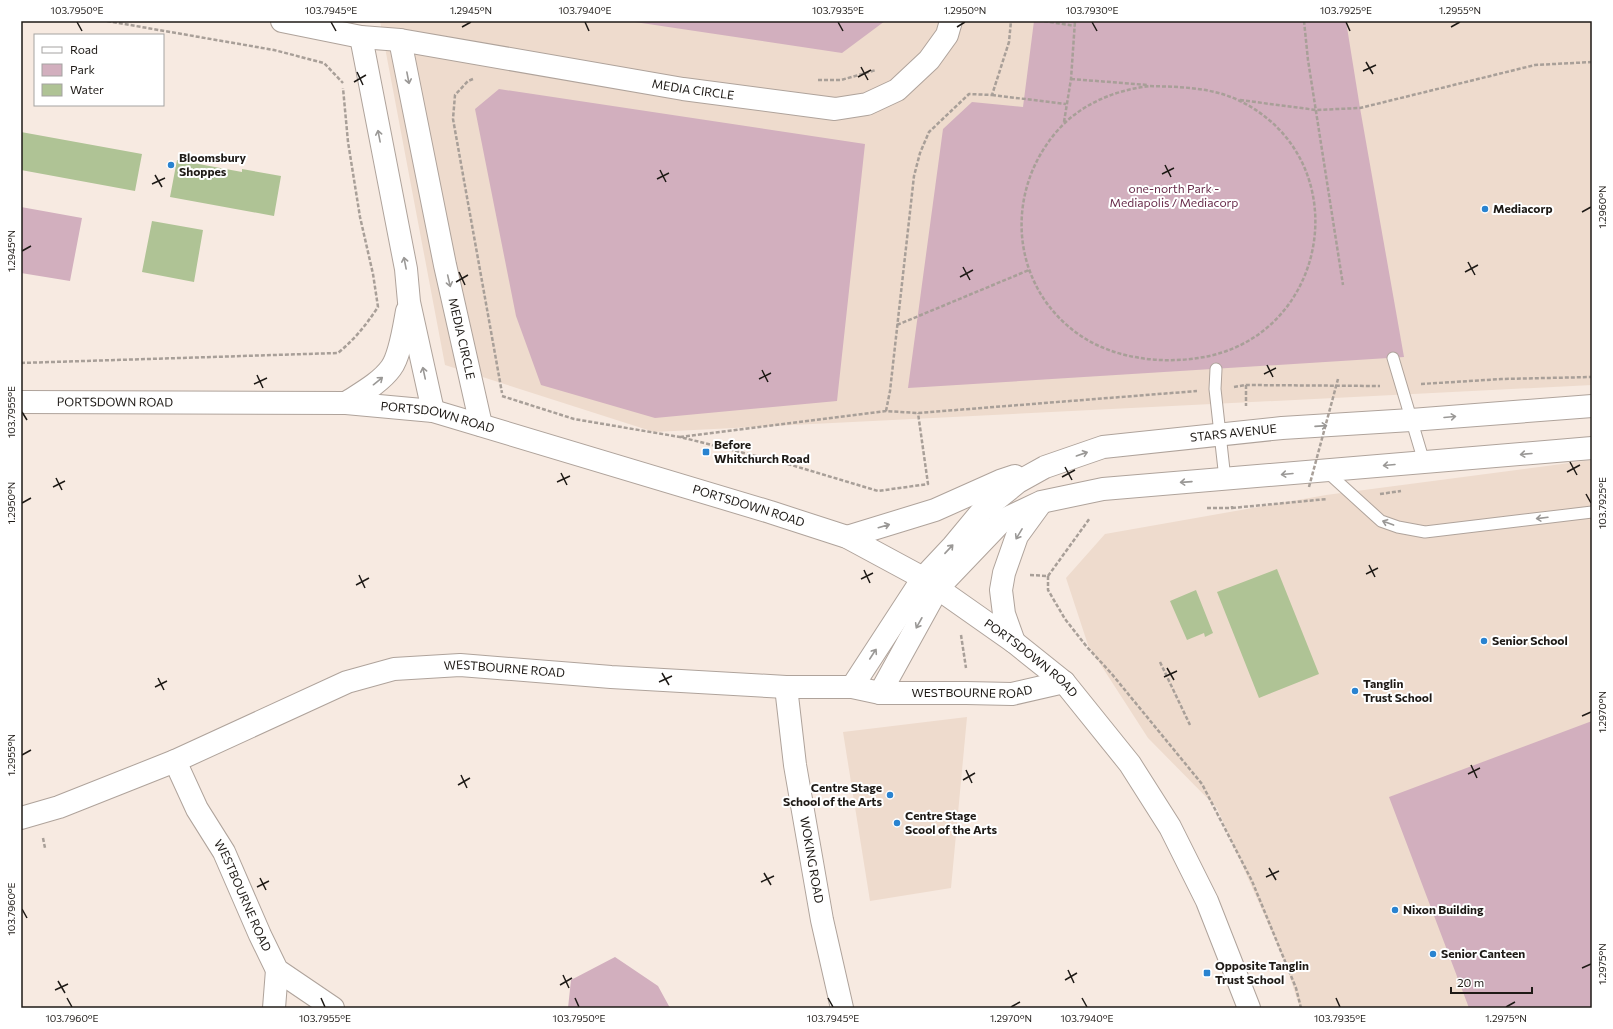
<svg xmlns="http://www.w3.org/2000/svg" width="1613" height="1029" font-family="Commissioner,sans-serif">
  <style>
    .built { fill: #eedbcd }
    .green { fill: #d2afbe }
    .water { fill: #afc395 }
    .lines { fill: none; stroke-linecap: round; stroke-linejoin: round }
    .service-casing { stroke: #afa39b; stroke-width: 13 }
    .minor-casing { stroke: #afa39b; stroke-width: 24 }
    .path { stroke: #a89f98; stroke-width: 2.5; stroke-dasharray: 4 2; stroke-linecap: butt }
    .service { stroke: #fff; stroke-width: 11 }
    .minor { stroke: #fff; stroke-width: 22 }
    .path-bridge { stroke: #a89f98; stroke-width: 2.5; stroke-dasharray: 4 2; stroke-linecap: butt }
    .oneway { stroke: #9a9896 }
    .ticks { fill: none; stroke: #1e1a16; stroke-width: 1.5 }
    .poi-dot { fill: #2983d0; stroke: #fff; stroke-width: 1.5 }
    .labels { text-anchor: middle; stroke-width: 4; stroke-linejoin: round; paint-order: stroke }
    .street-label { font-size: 12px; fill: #1e1a16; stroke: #fff }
    .poi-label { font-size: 12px; font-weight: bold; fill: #1e1a16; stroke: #fff; text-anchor: start }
    .park-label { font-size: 12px; fill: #682b4a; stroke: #fff }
    .neatline { fill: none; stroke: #1e1a16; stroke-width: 1.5 }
    .ticks-label { font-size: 10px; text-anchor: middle; fill: #1e1a16 }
  </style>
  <rect width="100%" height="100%" fill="#f7eae1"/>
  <!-- built -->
  <path class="built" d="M379 21H1592V385L654 432 445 365 380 21Z
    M1592 460V1008H1300L1285 962 1217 808 1148 738 1088 645 1066 578 1105 534 1326 495Z
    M967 717 951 888 870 901 843 732Z"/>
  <!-- green -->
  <path class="green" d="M628 21H885L842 53Z
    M1034 21H1346L1360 108 1404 357 908 388 943 129 972 102 1023 107Z
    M499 89 865 144 837 401 655 418 541 385 516 316 475 109Z
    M21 207 82 218 70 281 21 273Z
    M1592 721V1008H1469L1389 797Z
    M615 957 658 986 670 1008H568L571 980Z"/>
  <!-- water -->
  <path class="water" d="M21 132 142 154 135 191 21 170Z
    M177 160 242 172V169L281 176 274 216 170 197Z
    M152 221 203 230 194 282 142 272Z
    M1277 569 1319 674 1259 698 1217 592Z
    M1196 590 1213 633 1205 637 1204 633 1187 640 1170 601Z"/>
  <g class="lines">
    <defs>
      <path id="service" d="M1393 358 1424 462
        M1216 369 1215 389 1225 479
        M1326 471 1381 521 1398 527 1425 532 1592 512"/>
      <g id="minor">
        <path id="s1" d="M282 21 361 37 400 40 683 89 835 109 867 104 897 90 929 60 947 35 951 21"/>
        <path d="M361 37 406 269 409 302 433 411"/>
        <path id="s2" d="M400 40 445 265 481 425"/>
        <path id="s3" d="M21 402 346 403 433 411 770 512 847 537 923 578 1014 642 1064 682 1130 764 1170 827 1207 901 1249 1008"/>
        <path d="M346 403C361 393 380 383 391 368 400 356 404 327 407 311"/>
        <path d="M847 537 935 510 1000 481 1015 476"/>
        <path d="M1014 642 1004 614 1001 590 1004 573 1017 536 1041 503"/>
        <path id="s4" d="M786 687 795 765 822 920 842 1008"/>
        <path id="s5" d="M852 687 923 578 953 546 982 511 1018 482 1045 467 1103 447 1282 428 1411 420 1592 406"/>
        <path d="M880 693 938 588 1003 520 1041 502 1103 489 1592 448"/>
        <path id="s6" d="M175 761 197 809 224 852 260 935 277 970 333 1008"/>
        <path id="s7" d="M21 818 59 807 175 761 347 682 394 669 460 665 611 677 786 687H852L880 693H966L1012 694 1064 682"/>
        <path d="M274 1008 277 970"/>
      </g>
    </defs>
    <!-- service casing -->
    <use href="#service" class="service-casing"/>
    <!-- minor casing -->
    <use href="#minor" class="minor-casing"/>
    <!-- path -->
    <path class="path" d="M107 21 274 50 324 63 343 83
      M1044 21 1075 26
      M1304 21 1308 60 1343 285
      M473 79 468 81 455 95 453 119 502 393
      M1071 79 1148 85
      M818 80H841L876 70
      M1150 86C1180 87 1210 87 1238 100 1360 158 1331 339 1198 358 1159 364 1114 358 1081 336 1010 288 1003 192 1058 130 1081 104 1115 90 1150 86Z
      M992 95 1066 104
      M1240 100 1316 110 1360 108 1535 65 1592 62
      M1064 122 1071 79 1075 21
      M897 325 1029 270
      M21 363 338 353C355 339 366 325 378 307L373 274 360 217 348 142 343 88
      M1421 384 1501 379 1592 377
      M1246 385V406
      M1234 387 1246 385 1380 386
      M502 396 574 419 680 437 788 464 878 491 928 484 918 413
      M886 411 890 391 914 176 920 153 929 132 969 94 992 95 1009 42 1011 21
      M680 437 886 411 918 413 1197 391
      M1380 494 1401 491
      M1207 508H1232V506
      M1232 508 1327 499
      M1030 575 1048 576V590L1065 619 1087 647 1111 673 1202 784 1252 881 1296 988 1301 1008
      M1048 576 1090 518
      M961 635 966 668
      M1160 662 1190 725
      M43 838 45 848"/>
    <!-- service -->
    <use href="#service" class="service"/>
    <!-- minor -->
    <use href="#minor" class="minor"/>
    <!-- path-bridge -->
    <path class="path-bridge" d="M1309 487 1338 379"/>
  </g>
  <!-- one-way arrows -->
  <defs><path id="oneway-shaft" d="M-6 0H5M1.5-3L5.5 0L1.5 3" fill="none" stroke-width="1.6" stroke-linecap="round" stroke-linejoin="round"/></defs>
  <g class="oneway">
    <use href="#oneway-shaft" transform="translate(408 78) rotate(79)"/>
    <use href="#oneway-shaft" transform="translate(379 136) rotate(-101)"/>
    <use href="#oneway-shaft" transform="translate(405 263) rotate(-101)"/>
    <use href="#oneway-shaft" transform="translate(449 281) rotate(77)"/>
    <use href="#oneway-shaft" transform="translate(424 373) rotate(-102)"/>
    <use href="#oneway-shaft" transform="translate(378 381) rotate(-39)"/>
    <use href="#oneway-shaft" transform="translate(1450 417) rotate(-5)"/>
    <use href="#oneway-shaft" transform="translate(1321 426) rotate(-4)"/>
    <use href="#oneway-shaft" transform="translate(1082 454) rotate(-19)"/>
    <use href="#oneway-shaft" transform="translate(1526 454) rotate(175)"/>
    <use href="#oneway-shaft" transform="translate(1389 465) rotate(175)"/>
    <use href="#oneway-shaft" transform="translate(1287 474) rotate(175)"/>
    <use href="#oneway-shaft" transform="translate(1186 482) rotate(176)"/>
    <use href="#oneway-shaft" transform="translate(1542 518) rotate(173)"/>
    <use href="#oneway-shaft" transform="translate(1388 523) rotate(-160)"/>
    <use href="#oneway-shaft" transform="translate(884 526) rotate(-16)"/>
    <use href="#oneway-shaft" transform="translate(1019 534) rotate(121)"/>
    <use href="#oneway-shaft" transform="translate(949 549) rotate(-47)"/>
    <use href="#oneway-shaft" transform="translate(919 623) rotate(119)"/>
    <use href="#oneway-shaft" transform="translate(873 654) rotate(-57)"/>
  </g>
  <!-- ticks -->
  <path class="ticks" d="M77 22 82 31M331 22 336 31M585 22 589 31M838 22 843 31M1092 22 1097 31M1346 22 1350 31M462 27 471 22M957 27 965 22M1451 27 1460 22M1366 62 1373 74M861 67 868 80M1363 71 1376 65M357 72 363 85M858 77 871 70M354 82 366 75M1165 165 1171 177M660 170 666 182M1162 174 1174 168M155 175 162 187M657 179 669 173M152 184 165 178M1582 212 1591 207M22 251 31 246M1468 262 1475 275M963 267 970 280M459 272 465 285M1465 272 1478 265M960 277 973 270M456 282 468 275M1267 365 1273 377M762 370 768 382M1264 374 1276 368M257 375 263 388M759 379 771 373M254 384 267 378M22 412 27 420M1570 462 1577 475M1065 467 1072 480M1567 472 1580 465M561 473 567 485M1062 477 1075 470M56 478 62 490M557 482 570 476M53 487 65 481M1586 494 1591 503M22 503 31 498M1369 565 1375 577M864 570 870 583M1366 574 1378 568M359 575 365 588M861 579 873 573M356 585 369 578M1167 668 1174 680M662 673 669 685M1164 677 1177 671M158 678 164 690M659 682 672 676M155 687 167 681M1582 716 1591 712M22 755 31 750M1471 765 1477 778M966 770 972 783M1468 774 1480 768M461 775 467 788M963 780 975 773M458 785 470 778M1269 868 1276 880M764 873 771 885M1266 877 1279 871M260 878 266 890M761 882 774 876M257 887 269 881M22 909 27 918M1582 968 1591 964M1068 970 1074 983M563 975 569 988M1065 980 1077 973M58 981 65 993M560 985 572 978M55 990 68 984M67 998 72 1007M321 998 325 1007M575 998 579 1007M828 998 833 1007M1082 998 1087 1007M1336 998 1340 1007M1011 1007 1020 1002M1506 1007 1515 1002"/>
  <!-- markers -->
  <g class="poi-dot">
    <circle cx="171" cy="165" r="4"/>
    <circle cx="1485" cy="209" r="4"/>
    <rect x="702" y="448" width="8" height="8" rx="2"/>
    <circle cx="1484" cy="641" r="4"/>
    <circle cx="1355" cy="691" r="4"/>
    <circle cx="890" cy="795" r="4"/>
    <circle cx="897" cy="823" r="4"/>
    <circle cx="1395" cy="910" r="4"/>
    <circle cx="1433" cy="954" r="4"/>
    <rect x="1203" y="969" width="8" height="8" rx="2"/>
  </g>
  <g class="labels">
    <!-- street labels -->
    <g class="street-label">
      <text dy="4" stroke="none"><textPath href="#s1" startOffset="417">MEDIA CIRCLE</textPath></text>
      <text dy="4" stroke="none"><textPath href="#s2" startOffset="305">MEDIA CIRCLE</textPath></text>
      <text dy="4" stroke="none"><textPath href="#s3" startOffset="94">PORTSDOWN ROAD</textPath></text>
      <text dy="4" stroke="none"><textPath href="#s3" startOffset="418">PORTSDOWN ROAD</textPath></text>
      <text dy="4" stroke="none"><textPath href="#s5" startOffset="489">STARS AVENUE</textPath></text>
      <text dy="4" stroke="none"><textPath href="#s3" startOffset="742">PORTSDOWN ROAD</textPath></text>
      <text dy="4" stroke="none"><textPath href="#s3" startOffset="1066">PORTSDOWN ROAD</textPath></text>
      <text dy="4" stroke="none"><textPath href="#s7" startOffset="513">WESTBOURNE ROAD</textPath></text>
      <text dy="4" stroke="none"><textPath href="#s7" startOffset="982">WESTBOURNE ROAD</textPath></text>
      <text dy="4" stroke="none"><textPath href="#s4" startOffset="175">WOKING ROAD</textPath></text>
      <text dy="4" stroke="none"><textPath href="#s6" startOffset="151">WESTBOURNE ROAD</textPath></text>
    </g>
    <!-- poi labels -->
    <g class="poi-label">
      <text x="179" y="162">Bloomsbury<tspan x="179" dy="14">Shoppes</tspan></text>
      <text x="1493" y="213">Mediacorp</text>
      <text x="714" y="449">Before<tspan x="714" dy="14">Whitchurch Road</tspan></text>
      <text x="1492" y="645">Senior School</text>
      <text x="1363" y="688">Tanglin<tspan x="1363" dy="14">Trust School</tspan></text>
      <text x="882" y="792" text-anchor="end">Centre Stage<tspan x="882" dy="14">School of the Arts</tspan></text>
      <text x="905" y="820">Centre Stage<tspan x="905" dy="14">Scool of the Arts</tspan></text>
      <text x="1403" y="914">Nixon Building</text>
      <text x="1441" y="958">Senior Canteen</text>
      <text x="1215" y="970">Opposite Tanglin<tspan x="1215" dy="14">Trust School</tspan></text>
    </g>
    <!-- park labels -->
    <g class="park-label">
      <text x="1174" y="193">one-north Park -<tspan x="1174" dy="14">Mediapolis / Mediacorp</tspan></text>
    </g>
  </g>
  <!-- border -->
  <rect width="1613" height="1029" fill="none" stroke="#ffffff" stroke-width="44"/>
  <!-- legend -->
  <rect x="34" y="34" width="130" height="72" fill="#ffffff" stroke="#a5a3a2"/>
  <rect x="42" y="47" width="20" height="6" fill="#ffffff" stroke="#a5a3a2"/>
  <text x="70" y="54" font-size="12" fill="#1e1a16">Road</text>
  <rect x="42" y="64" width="20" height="12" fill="#d2afbe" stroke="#a5a3a2"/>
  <text x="70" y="74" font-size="12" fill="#1e1a16">Park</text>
  <rect x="42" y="84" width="20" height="12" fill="#afc395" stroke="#a5a3a2"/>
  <text x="70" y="94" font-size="12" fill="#1e1a16">Water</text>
  <!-- scale -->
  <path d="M1451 987v6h81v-6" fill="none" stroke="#1e1a16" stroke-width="2"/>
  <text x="1457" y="987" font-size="12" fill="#1e1a16" stroke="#ffffff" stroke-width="3" paint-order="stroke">20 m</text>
  <rect x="22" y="22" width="1569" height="985" class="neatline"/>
  <g class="ticks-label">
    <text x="77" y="14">103.7950°E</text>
    <text x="331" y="14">103.7945°E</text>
    <text x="471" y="14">1.2945°N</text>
    <text x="585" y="14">103.7940°E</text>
    <text x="838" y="14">103.7935°E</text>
    <text x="965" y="14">1.2950°N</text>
    <text x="1092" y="14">103.7930°E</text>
    <text x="1346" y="14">103.7925°E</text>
    <text x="1460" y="14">1.2955°N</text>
    <text transform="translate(1602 207) rotate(-90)" y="4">1.2960°N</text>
    <text transform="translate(11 251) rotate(-90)" y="4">1.2945°N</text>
    <text transform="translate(11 412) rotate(-90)" y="4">103.7955°E</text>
    <text transform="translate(11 503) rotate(-90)" y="4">1.2950°N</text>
    <text transform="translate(1602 503) rotate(-90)" y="4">103.7925°E</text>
    <text transform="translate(1602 712) rotate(-90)" y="4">1.2970°N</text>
    <text transform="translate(11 755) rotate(-90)" y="4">1.2955°N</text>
    <text transform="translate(11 909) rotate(-90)" y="4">103.7960°E</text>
    <text transform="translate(1602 964) rotate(-90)" y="4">1.2975°N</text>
    <text x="72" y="1022">103.7960°E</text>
    <text x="325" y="1022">103.7955°E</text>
    <text x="579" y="1022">103.7950°E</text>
    <text x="833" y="1022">103.7945°E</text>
    <text x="1011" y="1022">1.2970°N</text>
    <text x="1087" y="1022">103.7940°E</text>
    <text x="1340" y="1022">103.7935°E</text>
    <text x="1506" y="1022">1.2975°N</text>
  </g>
</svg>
